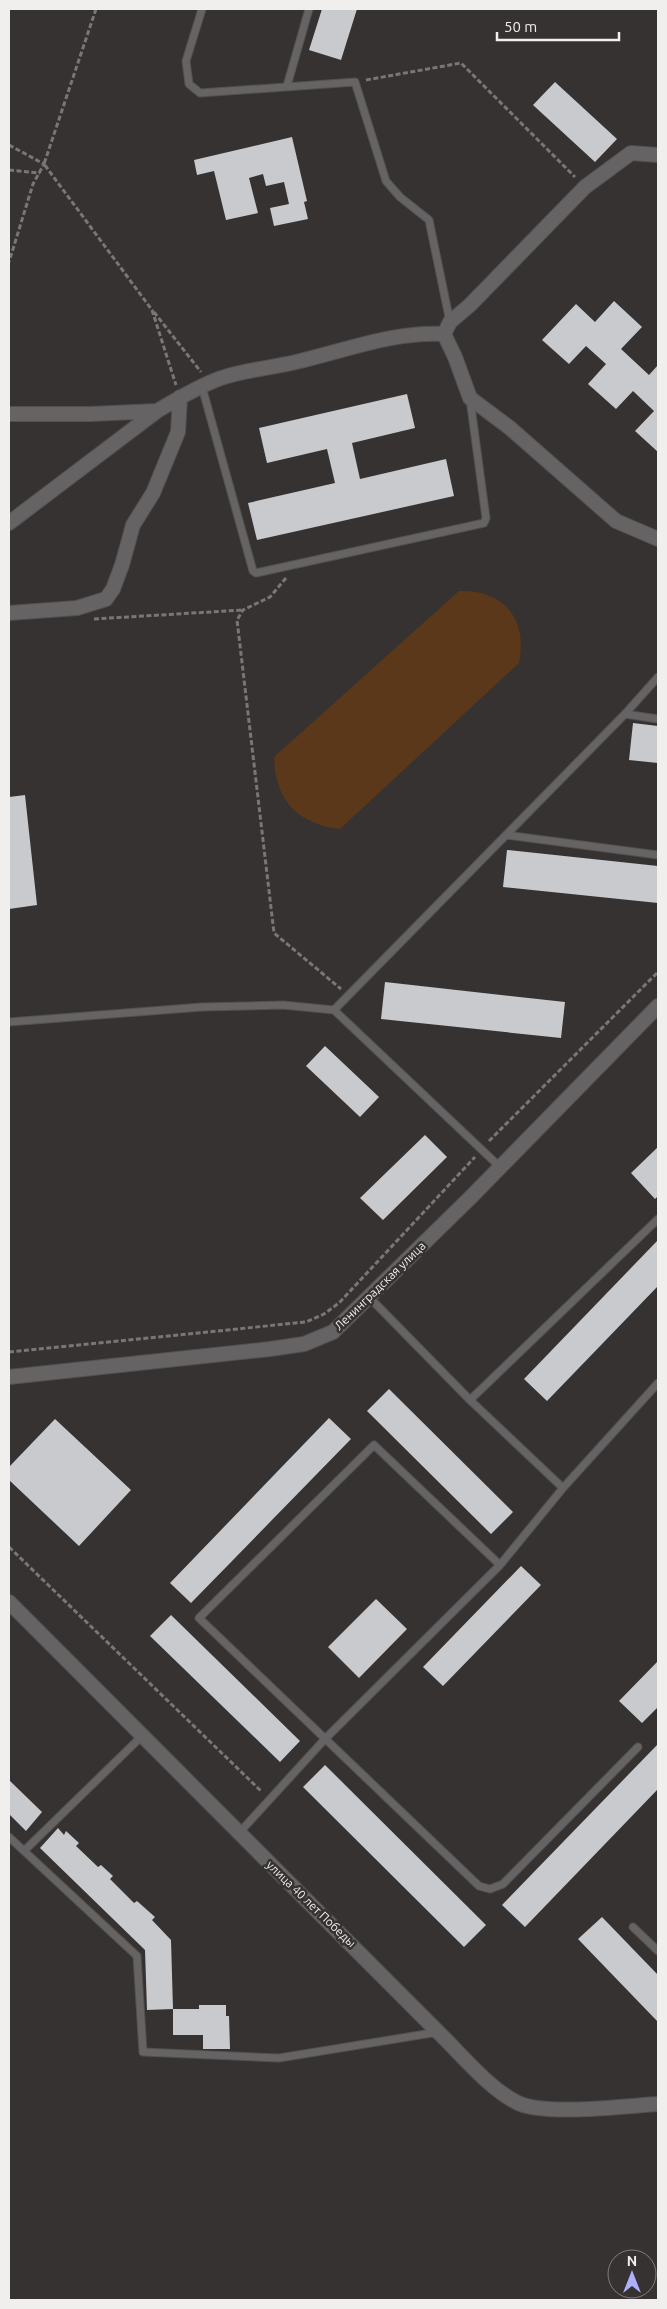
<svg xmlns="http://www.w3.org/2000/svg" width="667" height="2309" font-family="Ubuntu,sans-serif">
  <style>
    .garden { fill: #5b381a }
    .building { fill: #c9cacd }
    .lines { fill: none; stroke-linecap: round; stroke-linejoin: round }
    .service-casing { stroke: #53504f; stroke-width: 9 }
    .minor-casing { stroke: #53504f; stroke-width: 16 }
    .path { stroke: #797776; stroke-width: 3; stroke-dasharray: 5 2.5; stroke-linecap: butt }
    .service { stroke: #656363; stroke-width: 7 }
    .minor { stroke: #656363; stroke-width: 14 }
    .labels { text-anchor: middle; stroke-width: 5; stroke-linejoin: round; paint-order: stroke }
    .street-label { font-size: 12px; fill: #f1efee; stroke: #353231 }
  </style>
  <rect width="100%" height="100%" fill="#353231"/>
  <!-- garden -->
  <path class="garden" d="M459 591C504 590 528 619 519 663L340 829C297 824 275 800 274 757Z"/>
  <!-- building -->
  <path class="building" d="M322 9H357L341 60 309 50Z
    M555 82 617 139 595 162 533 105Z
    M292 137 307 201 304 202 308 219 274 226 270 208 289 204 284 182 266 186 263 174 249 178 258 213 226 220 214 171 197 175 194 160Z
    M614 301 642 327 621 349 649 375 658 365V452L635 431 654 411 633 391 616 409 588 384 606 364 586 346 569 364 542 340 576 304 595 322Z
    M407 394 415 428 352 443 360 479 446 459 454 496 257 540 248 503 335 483 327 449 267 463 259 428Z
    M633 723 658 726V763L629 760Z
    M25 795 37 905 9 909V797Z
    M507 850 658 866V903L503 887Z
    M385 982 565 1002 561 1038 381 1019Z
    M325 1046 379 1097 360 1117 306 1066Z
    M425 1135 447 1157 383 1220 360 1198Z
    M658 1147V1196L655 1199 631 1173Z
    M658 1240V1286L547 1401 524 1379Z
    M389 1389 513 1512 491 1534 367 1411Z
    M329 1418 351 1439 191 1603 170 1583Z
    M55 1419 131 1490 79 1546 9 1480V1467Z
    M521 1566 541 1585 443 1686 423 1667Z
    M376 1599 407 1629 359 1678 328 1647Z
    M171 1615 300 1741 280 1762 150 1636Z
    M658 1661V1707L642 1723 619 1701Z
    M658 1744V1789L525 1927 502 1905Z
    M325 1765 486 1925 464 1947 303 1787Z
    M9 1780 42 1812 26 1831 9 1814Z
    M58 1828 64 1835 66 1831 79 1843 76 1846 98 1867 101 1865 113 1876 110 1879 134 1903 137 1901 155 1917 152 1920 171 1940 173 2009 147 2010 145 1950 40 1848Z
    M602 1917 658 1975V2022L578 1939Z
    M199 2005H226V2016H229L230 2049H203V2035H173V2009H199Z"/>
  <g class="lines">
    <defs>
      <path id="service" d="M202 9 186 61 189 84 200 93 355 82 386 181 400 197 429 220 450 322
        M287 86 309 9
        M202 387 253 571 256 573 484 523 486 518 470 399
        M625 714 658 719
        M506 835 658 855
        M334 1010 500 1167
        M9 1022 202 1007 283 1005 334 1010 625 714 658 677
        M370 1298 470 1400 658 1219
        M470 1400 563 1488 658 1383
        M500 1565 374 1445 199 1618 479 1886 490 1889 503 1884 638 1747
        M239 1833 324 1740 500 1565 563 1488
        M9 1837 137 1956 143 2052 279 2058 438 2032
        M24 1851 143 1735
        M633 1927 658 1951"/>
      <path id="minor" d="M444 334 455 357 470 398 510 428 616 521 658 539
        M9 414H90L157 411
        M9 523 157 411C177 399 199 386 221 378 244 370 271 368 296 362 344 351 394 331 444 334L450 322 470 305 585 187 631 153 658 155
        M9 613 77 608 106 599 113 589 122 565 133 525 153 493 178 432 180 397
        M9 1377 270 1349 304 1344 333 1332 471 1197 658 1006
        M9 1602 438 2032C461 2054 489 2089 518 2103 546 2116 625 2106 658 2104"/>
    </defs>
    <!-- service casing -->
    <use href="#service" class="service-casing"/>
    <!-- minor casing -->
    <use href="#minor" class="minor-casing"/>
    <!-- path -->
    <path class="path" d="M96 9 44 164 152 310 176 385
      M366 80 461 63 575 177
      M9 145 44 164 33 184 9 262
      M9 170 40 173
      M154 312 201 372
      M286 578 270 597 243 610 237 620 274 933 341 989
      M94 619 243 610
      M489 1141 658 972
      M9 1352 306 1322 324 1314 339 1303 475 1157
      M9 1547 262 1792"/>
    <!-- service -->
    <use href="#service" class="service"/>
    <!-- minor -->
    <use href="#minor" class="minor"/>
  </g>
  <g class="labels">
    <!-- street labels -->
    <g class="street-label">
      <text transform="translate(380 1286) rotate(-44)" y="4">Ленинградская улица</text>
      <text transform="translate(311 1904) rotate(44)" y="4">улица 40 лет Победы</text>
    </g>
  </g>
  <!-- border -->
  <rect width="667" height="2309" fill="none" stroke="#f1efee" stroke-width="20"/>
  <!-- north arrow -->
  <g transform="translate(632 2274)"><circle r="24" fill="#353231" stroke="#807e7d"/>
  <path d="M0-4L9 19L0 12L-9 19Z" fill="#afaefa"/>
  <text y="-8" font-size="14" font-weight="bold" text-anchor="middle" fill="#f1efee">N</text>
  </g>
  <!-- scale -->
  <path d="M497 32v8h122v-8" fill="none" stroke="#f1efee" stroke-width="2.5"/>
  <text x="504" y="32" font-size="15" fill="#f1efee" stroke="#353231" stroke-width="4" paint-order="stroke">50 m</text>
</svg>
